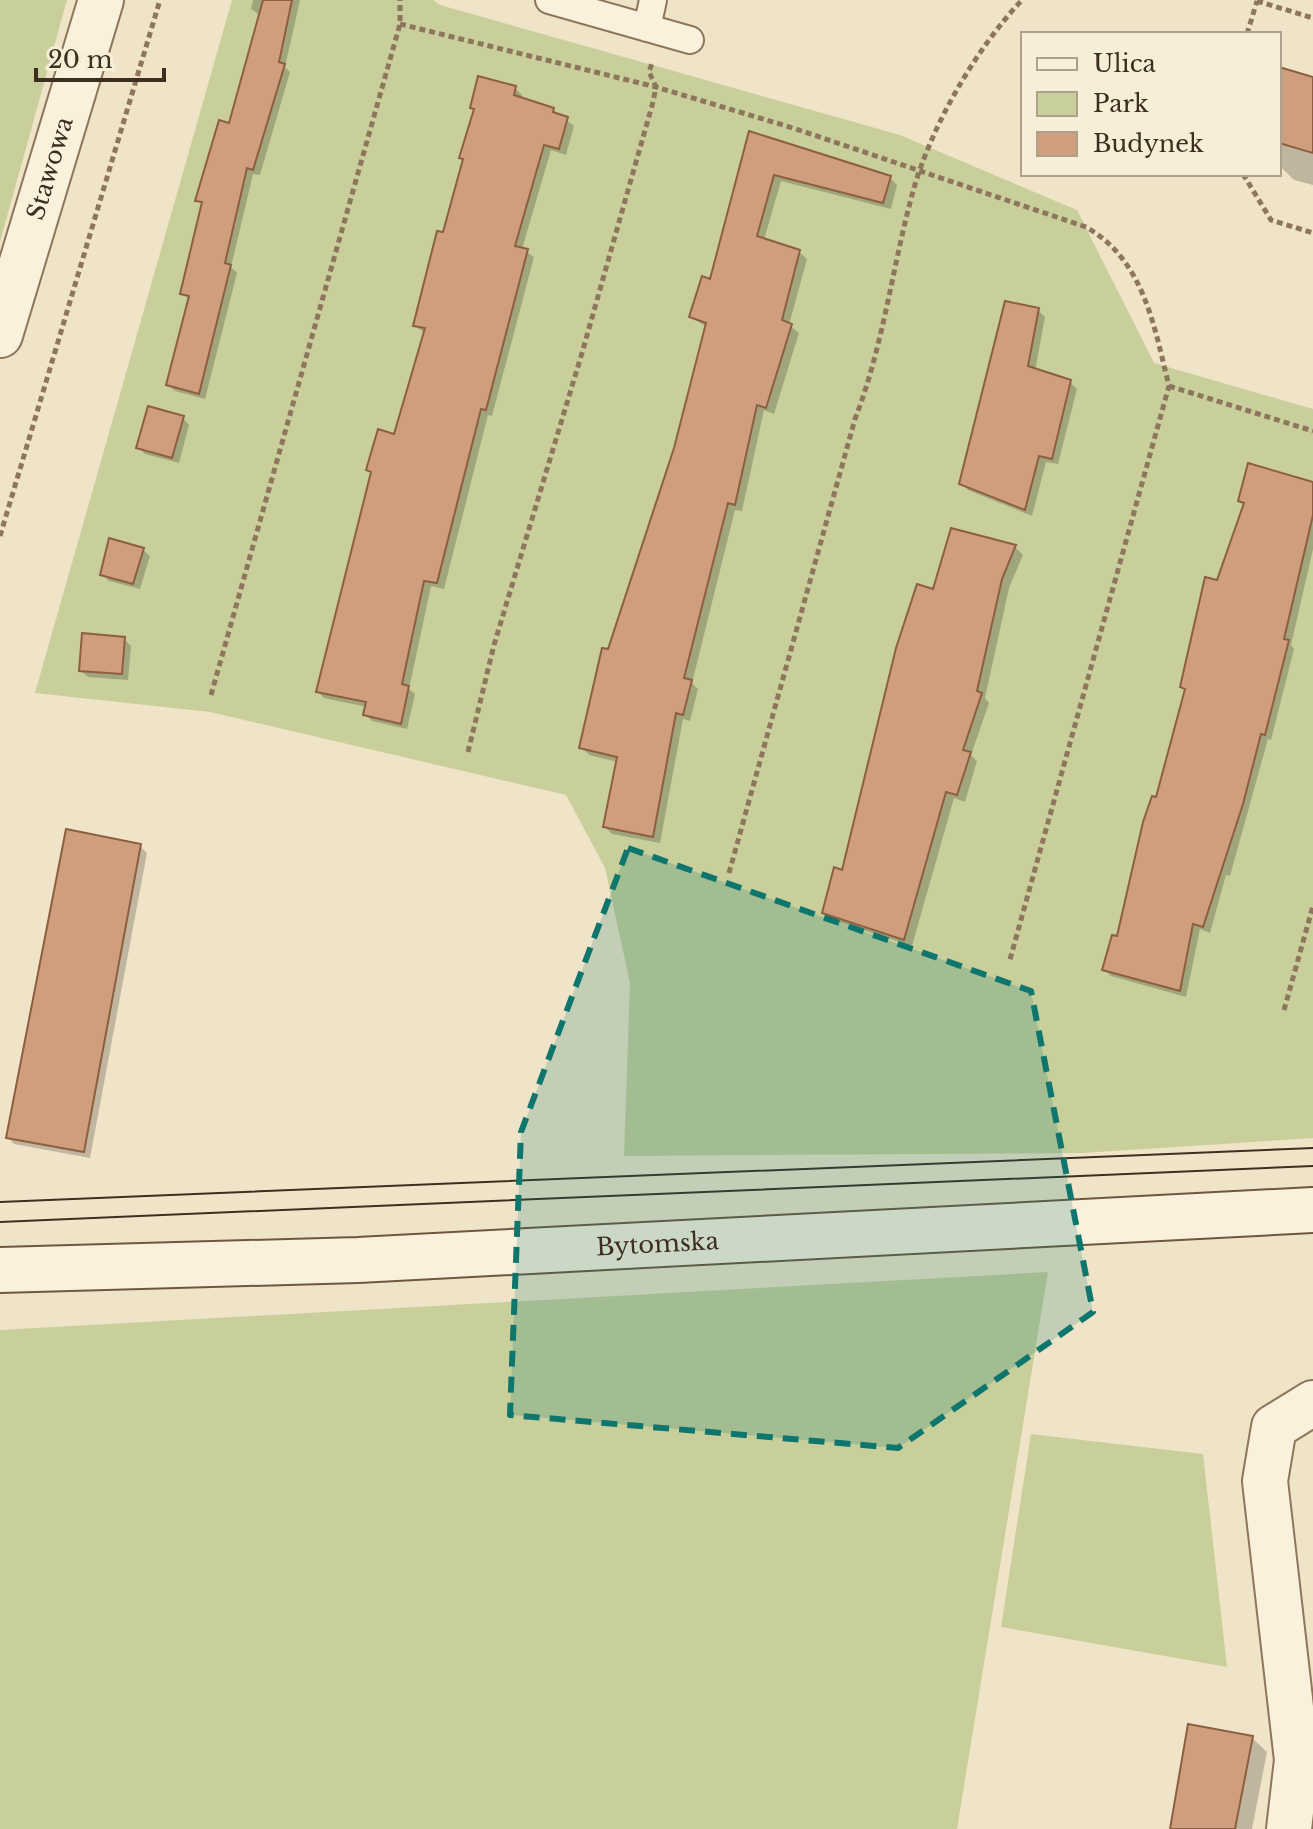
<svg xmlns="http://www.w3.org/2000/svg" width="1313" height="1829" font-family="'Libre Baskerville',serif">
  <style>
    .green { fill: #c9cf9b }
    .shadow { fill: #0003 }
    .building { fill: #cf9f7d; stroke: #8d5f41; stroke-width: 2 }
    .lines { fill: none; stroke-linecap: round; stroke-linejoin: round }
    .service-casing { stroke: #8d765c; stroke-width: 30 }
    .minor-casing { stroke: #8d765c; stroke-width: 48 }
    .secondary-casing { stroke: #6f573f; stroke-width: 48 }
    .path { stroke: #8d765c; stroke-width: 5; stroke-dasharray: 6 4; stroke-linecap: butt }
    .service { stroke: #faf1dc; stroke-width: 26 }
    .minor { stroke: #faf1dc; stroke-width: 44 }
    .secondary { stroke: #faf1dc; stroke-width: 44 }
    .tram { stroke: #3d2e20; stroke-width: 2 }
    .marked { fill: #0f766e; fill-opacity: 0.2; stroke: #0f766e; stroke-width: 6; stroke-dasharray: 16 10; stroke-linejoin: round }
    .labels { text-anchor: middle; stroke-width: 8; stroke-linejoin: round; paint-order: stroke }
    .street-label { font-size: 24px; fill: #3d2e20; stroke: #f7eed8 }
  </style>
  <rect width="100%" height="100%" fill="#f0e4c8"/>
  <!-- green -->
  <path class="green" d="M0 0H67L0 242Z
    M232 0H433L440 5 900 135 1077 210 1154 363 1313 409V1138L1082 1153 624 1156 630 983 605 868 566 795 210 712 35 693Z
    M1048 1272 957 1829H0V1330Z
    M1031 1434 1203 1454 1227 1667 1001 1627Z"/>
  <!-- shadow -->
  <path class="shadow" d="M253 0H300L285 67 290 72 260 175 253 174 231 267 237 273 205 399 175 391 168 385 190 300 182 293 203 206 198 200 230 126 261 16 251 9Z
    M1279 69 1313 79V185L1294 180 1279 165Z
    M515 88 522 95 521 100 553 110 574 126 566 155 551 150 522 249 534 257 492 416 488 415 444 589 431 586 409 689 415 694 407 729 372 721 365 714 367 707 324 698 318 691 425 333 415 326 444 234 475 110 472 107Z
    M751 134 890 178 897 185 891 209 781 181 764 240 799 252 807 259 789 325 799 333 774 414 764 410 742 511 735 510 692 683 698 689 690 721 683 719 660 843 612 834 605 827 618 762 589 755 582 747 675 448 707 327 691 317 711 282Z
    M1038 310 1045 317 1035 371 1070 382 1077 389 1058 464 1046 462 1032 516 968 490 961 483Z
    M183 418 189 425 179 463 145 454 138 447Z
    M1313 484V549L1291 645 1294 649 1271 740 1268 739 1230 876 1226 875 1210 933 1200 929 1186 997 1111 976 1104 969 1118 939 1158 799 1186 691 1182 687 1245 506 1240 500Z
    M1015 547 1023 555 1009 588 985 698 989 703 971 755 977 761 965 802 954 798 912 946 832 920 824 913 844 873 935 592Z
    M143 550 150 556 140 589 109 581 102 574Z
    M124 639 131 646 128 680 88 677 81 671Z
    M140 846 147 853 90 1158 14 1144 8 1137Z
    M1252 1738 1267 1752 1252 1829H1170Z"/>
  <!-- building -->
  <path class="building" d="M263 0H292L279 62 285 64 253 170 247 168 225 263 231 265 199 394 166 385 189 296 180 294 202 202 195 201 219 120 229 123Z
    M1279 67 1313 77V153L1279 143Z
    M478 76 516 86 514 95 554 108 553 112 568 117 559 149 544 145 515 246 528 249 486 410 481 409 437 583 424 581 402 684 409 686 401 724 363 715 366 702 316 692 371 472 366 470 378 429 394 434 425 328 413 326 437 231 443 232 463 159 459 158 474 109 470 108Z
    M749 131 891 176 883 203 774 175 757 236 800 250 782 320 792 324 766 408 757 405 735 505 728 503 684 678 692 680 683 715 676 713 653 837 603 827 617 757 579 748 602 648 608 649 674 448 706 323 689 317 702 276 710 279Z
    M1005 301 1039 308 1028 366 1071 380 1052 459 1039 456 1025 510 959 484Z
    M148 406 184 416 172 458 136 448Z
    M1248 463 1313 482V515L1284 639 1289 640 1265 735 1261 734 1243 804 1203 927 1193 924 1180 991 1102 970 1112 935 1117 936 1143 822 1152 796 1156 797 1185 689 1180 687 1205 577 1217 580 1244 503 1238 501Z
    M951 528 1016 545 1002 579 977 691 982 693 963 750 971 752 957 795 946 792 904 940 822 913 834 867 842 870 896 648 917 584 933 589Z
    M109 538 144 548 133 584 100 575Z
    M82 633 125 637 122 674 79 671Z
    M66 829 141 844 84 1152 6 1138Z
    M1188 1724 1253 1736 1235 1829H1170Z"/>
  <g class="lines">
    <defs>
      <path id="service" d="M549 0 690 40
        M647 28 653 0"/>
      <g id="minor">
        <path id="s1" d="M0 335 101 0"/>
        <path d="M1289 1829 1297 1760 1265 1481 1274 1427 1313 1403"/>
      </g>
      <g id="secondary">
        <path id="s2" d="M0 1270 358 1260 1313 1210"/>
      </g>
    </defs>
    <!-- service casing -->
    <use href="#service" class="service-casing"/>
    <!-- minor casing -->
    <use href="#minor" class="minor-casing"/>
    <!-- secondary casing -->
    <use href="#secondary" class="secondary-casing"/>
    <!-- path -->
    <path class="path" d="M1257 1 1313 18
      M400 24 656 87 793 128 1086 227C1144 260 1154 326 1169 386L1009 963
      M1247 34 1257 1
      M1243 174 1271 220 1313 233
      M1169 386 1313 431
      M0 536 160 0
      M211 695 400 24V0
      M468 752 494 645 582 353 653 102 656 87 649 72 652 63
      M729 873 855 419C883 347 892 269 912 195 930 128 975 50 1022 0
      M1284 1010 1313 906"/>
    <!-- service -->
    <use href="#service" class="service"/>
    <!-- minor -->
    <use href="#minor" class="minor"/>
    <!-- secondary -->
    <use href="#secondary" class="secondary"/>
    <!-- tram -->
    <path class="tram" d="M0 1202 1313 1148
      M0 1222 1313 1166"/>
  </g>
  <!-- marked area -->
  <path class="marked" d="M628 848 1031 991 1093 1312 898 1448 510 1415 521 1132Z"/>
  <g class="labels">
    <!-- street labels -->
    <g class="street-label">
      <text dy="8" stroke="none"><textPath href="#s1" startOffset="174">Stawowa</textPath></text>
      <text dy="8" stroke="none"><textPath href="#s2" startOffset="658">Bytomska</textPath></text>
    </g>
  </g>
  <!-- legend -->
  <rect x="1021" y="32" width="260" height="144" fill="#f7eed8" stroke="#ada18e" stroke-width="2"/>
  <rect x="1037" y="58" width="40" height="12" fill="#faf1dc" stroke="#ada18e" stroke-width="2"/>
  <text x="1093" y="72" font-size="24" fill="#3d2e20">Ulica</text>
  <rect x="1037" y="92" width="40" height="24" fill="#c9cf9b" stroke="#ada18e" stroke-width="2"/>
  <text x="1093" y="112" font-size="24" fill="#3d2e20">Park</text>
  <rect x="1037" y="132" width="40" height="24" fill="#cf9f7d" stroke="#ada18e" stroke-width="2"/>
  <text x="1093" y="152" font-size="24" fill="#3d2e20">Budynek</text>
  <!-- scale -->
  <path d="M36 68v12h128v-12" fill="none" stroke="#3d2e20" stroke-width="4"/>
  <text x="48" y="68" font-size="24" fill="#3d2e20" stroke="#f7eed8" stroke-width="6" paint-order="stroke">20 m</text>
</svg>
